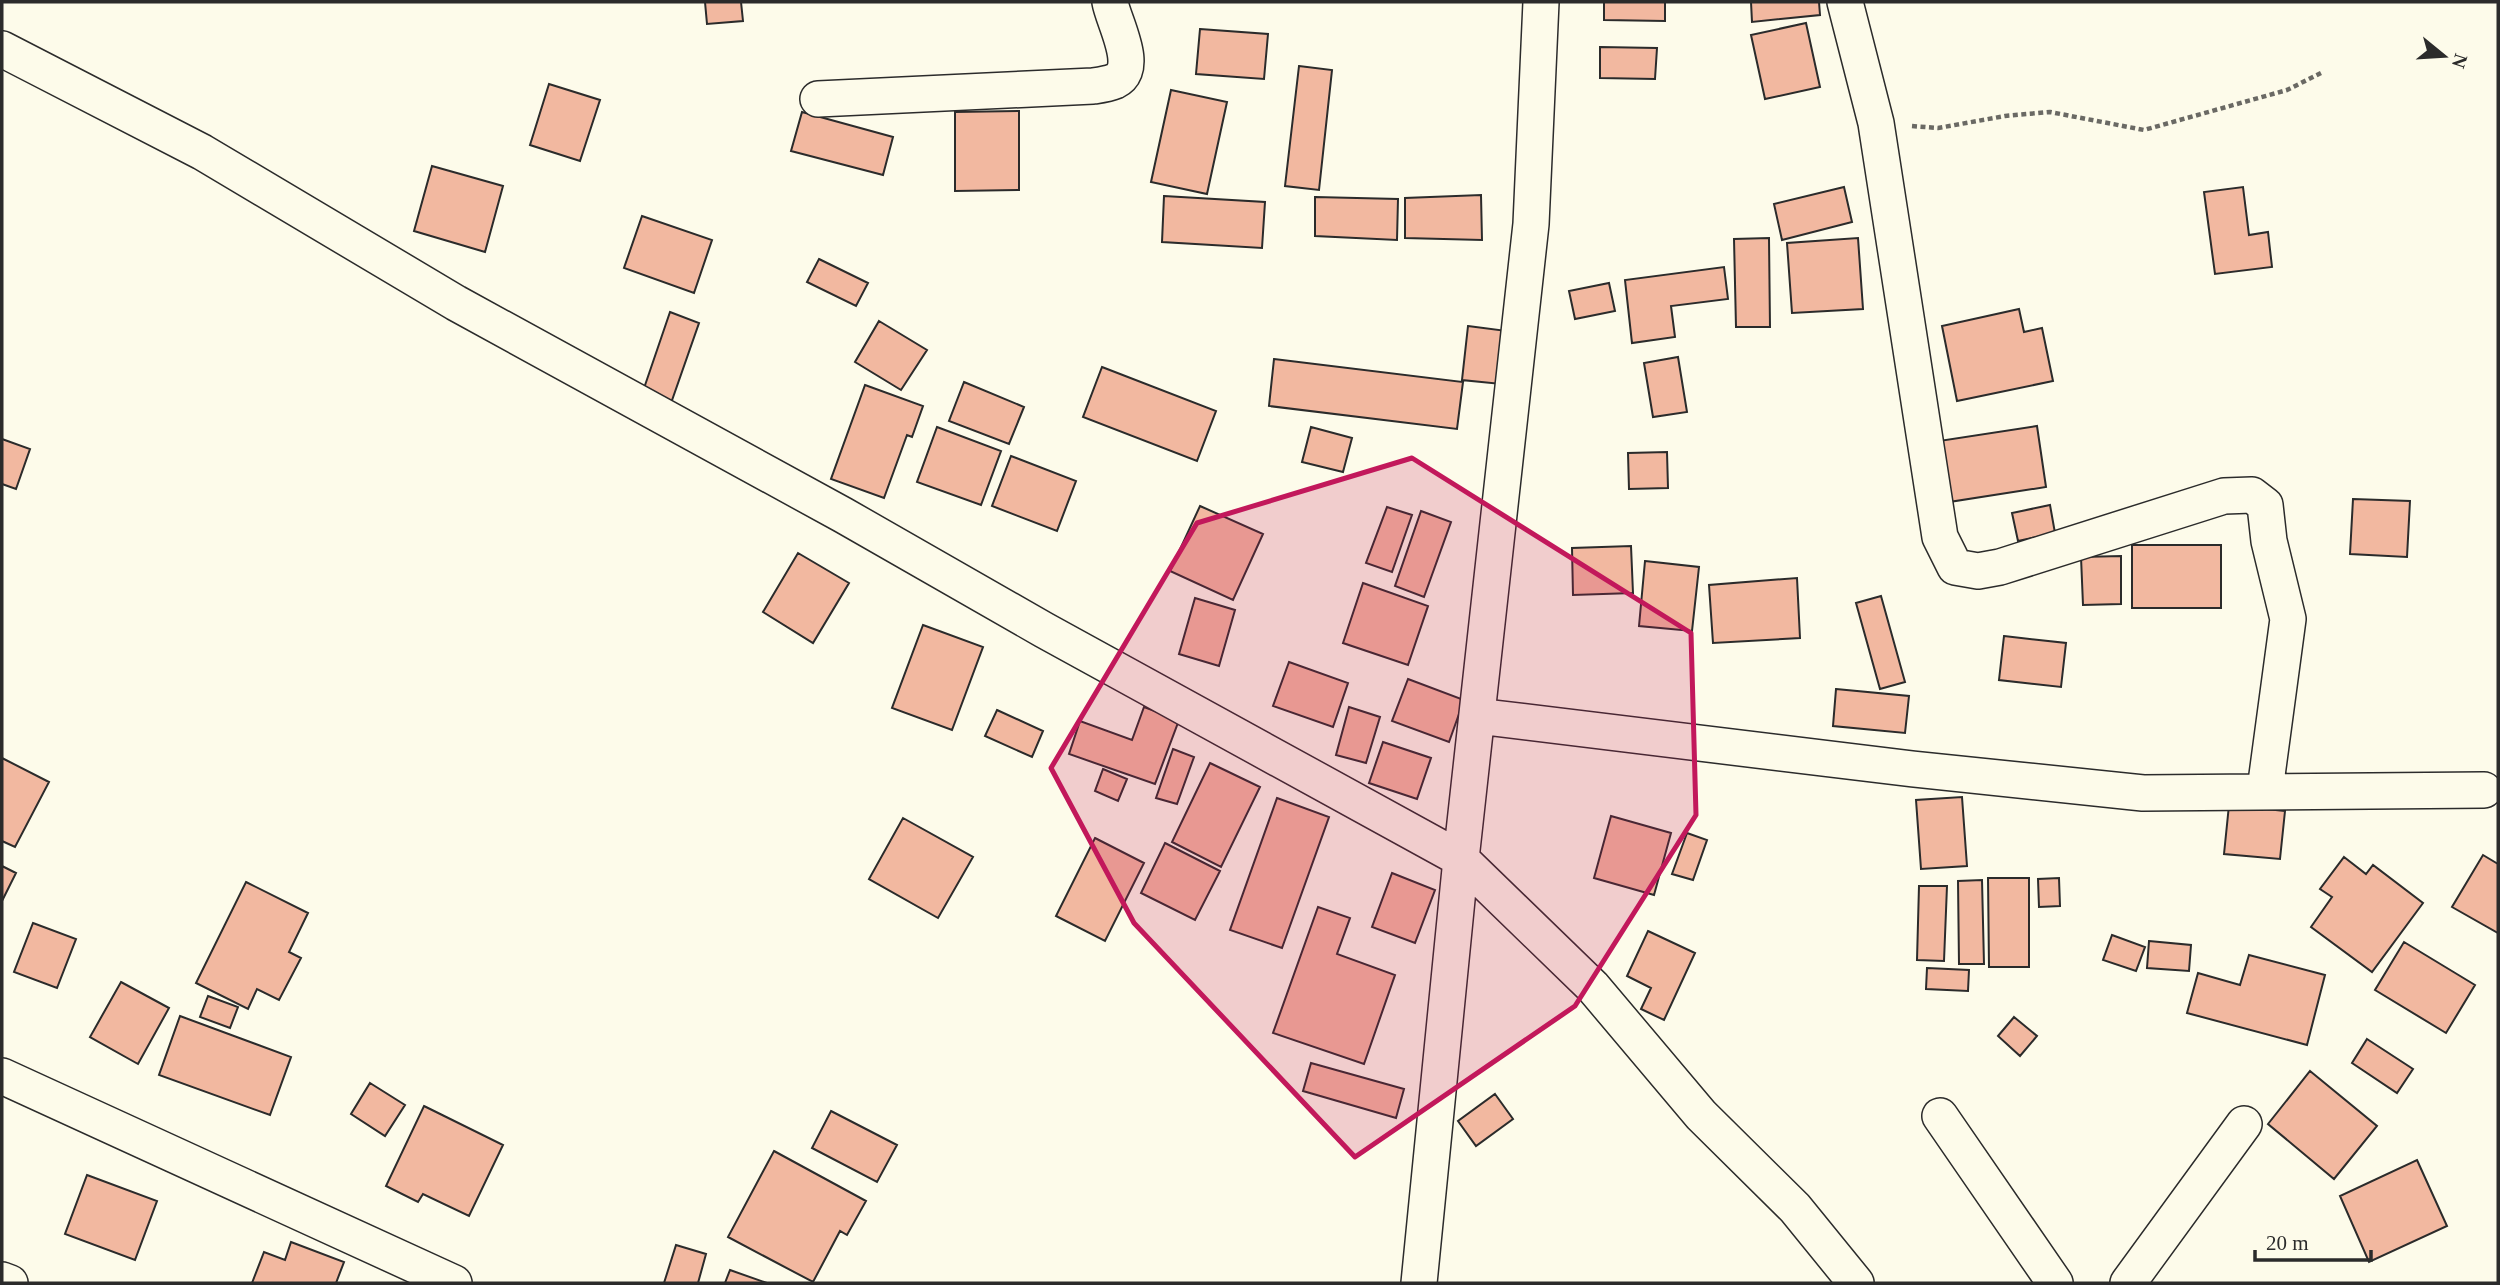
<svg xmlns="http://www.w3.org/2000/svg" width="2500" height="1285" font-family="'Times New Roman',serif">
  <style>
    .building { fill: #f2b8a0; stroke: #2b2b2b; stroke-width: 2 }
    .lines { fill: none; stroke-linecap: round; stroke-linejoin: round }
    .street-casing { stroke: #2b2b2b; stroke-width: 38 }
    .path { stroke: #6a6964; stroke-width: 4.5; stroke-dasharray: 5 3.5; stroke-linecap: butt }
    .street { stroke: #fdfbea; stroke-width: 35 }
    .marked { fill: #c2185b; fill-opacity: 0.2; stroke: #c2185b; stroke-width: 5; stroke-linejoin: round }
  </style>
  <rect width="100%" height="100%" fill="#fdfbea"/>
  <!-- building -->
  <path class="building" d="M705 2H741L743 21 707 24Z
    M1604 2H1665V21L1604 20Z
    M1751 2H1819L1820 15 1752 22Z
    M1806 23 1820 87 1765 99 1751 35Z
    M1200 29 1268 34 1264 79 1196 74Z
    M1600 47 1657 48 1655 79 1600 78Z
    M1299 66 1332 70 1319 190 1285 186Z
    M549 84 600 100 580 161 530 145Z
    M1171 90 1227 102 1207 194 1151 182Z
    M1019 111V190L955 191V112Z
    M802 112 893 137 883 175 791 151Z
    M432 166 503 186 485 252 414 231Z
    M1844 187 1852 222 1782 240 1774 204Z
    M2243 187 2249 235 2268 232 2272 267 2215 274 2204 192Z
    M1481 195 1482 240 1405 238V198Z
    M1164 196 1265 202 1262 248 1162 242Z
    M1315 197 1398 199 1397 240 1315 236Z
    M642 216 712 240 694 293 624 268Z
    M1769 238 1770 327H1736L1734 239Z
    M1858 238 1863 309 1792 313 1787 243Z
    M819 259 868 283 856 306 807 282Z
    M1724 267 1728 299 1671 306 1675 337 1632 343 1625 280Z
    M1609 283 1615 311 1575 319 1569 291Z
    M2019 309 2024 332 2042 328 2053 381 1957 401 1942 326Z
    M670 312 699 323 670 406 641 397Z
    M879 321 927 350 901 390 855 362Z
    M1468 326 1507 331 1501 384 1462 380Z
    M1678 357 1687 412 1653 417 1644 363Z
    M1274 359 1463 382 1457 429 1269 406Z
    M1102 367 1216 411 1197 461 1083 417Z
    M964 382 1024 407 1009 444 949 421Z
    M865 385 923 406 912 437 907 435 884 498 831 479Z
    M2037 426 2046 487 1949 502 1939 441Z
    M937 427 1001 451 981 505 917 482Z
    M1311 427 1352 438 1343 472 1302 462Z
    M2 439 30 449 16 489 2 484Z
    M1667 452 1668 488 1629 489 1628 453Z
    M1011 456 1076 481 1057 531 992 506Z
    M2353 499 2410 501 2407 557 2350 554Z
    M2050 505 2055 533 2018 541 2012 513Z
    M1200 506 1263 534 1233 600 1170 571Z
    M1387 507 1412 515 1392 572 1366 563Z
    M1421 511 1451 522 1424 597 1395 586Z
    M2132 545H2221V608H2132Z
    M1631 546 1633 593 1573 595 1572 548Z
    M798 553 849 583 813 643 763 612Z
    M2121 556V604L2083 605 2081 557Z
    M1645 561 1699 567 1692 631 1639 626Z
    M1797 578 1800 638 1713 643 1709 585Z
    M1363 583 1428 606 1408 665 1343 643Z
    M1881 596 1905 682 1880 689 1856 603Z
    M1195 598 1235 610 1219 666 1179 654Z
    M923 625 983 647 952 730 892 708Z
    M2004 636 2066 643 2061 687 1999 680Z
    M1289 662 1348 683 1333 727 1273 706Z
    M1408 679 1464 700 1449 742 1392 721Z
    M1836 689 1909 696 1905 733 1833 726Z
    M1144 707 1179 720 1155 784 1069 754 1080 721 1132 740Z
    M1349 707 1380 717 1366 763 1336 755Z
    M997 710 1043 731 1032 757 985 736Z
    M1383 742 1431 758 1417 799 1369 783Z
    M1173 749 1194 757 1177 804 1156 798Z
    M2 758 49 782 15 847 2 841Z
    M1210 763 1260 787 1221 867 1172 842Z
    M1103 769 1127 779 1118 801 1095 791Z
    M1962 797 1967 866 1921 869 1916 800Z
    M1277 798 1329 817 1282 948 1230 930Z
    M2229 805 2285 811 2280 859 2224 854Z
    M1611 816 1671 833 1654 895 1594 878Z
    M903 818 973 857 938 918 869 879Z
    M1687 833 1707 840 1693 880 1672 874Z
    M1095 838 1144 863 1105 941 1056 916Z
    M1165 843 1220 871 1195 920 1141 893Z
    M2483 855 2498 864V933L2452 907Z
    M2344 857 2366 874 2373 865 2423 903 2372 972 2311 927 2332 897 2320 889Z
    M2 866 16 873 2 901Z
    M1392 873 1435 890 1415 943 1372 927Z
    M1988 878H2029V967H1989Z
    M2059 878 2060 906 2039 907 2038 879Z
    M1982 880 1984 964H1959L1958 881Z
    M246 882 308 913 289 952 301 958 279 1000 257 989 248 1009 196 983Z
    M1919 886H1947L1944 961 1917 960Z
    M1318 907 1350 918 1337 954 1395 975 1364 1064 1273 1033Z
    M33 923 76 939 57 988 14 972Z
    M1648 931 1695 953 1664 1020 1641 1009 1651 988 1627 976Z
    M2112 935 2145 947 2136 971 2103 960Z
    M2149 941 2191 945 2189 971 2147 968Z
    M2404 942 2475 985 2446 1033 2375 990Z
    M2249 955 2325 975 2307 1045 2187 1013 2198 973 2240 985Z
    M1927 968 1969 970 1968 991 1926 989Z
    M121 982 169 1008 138 1064 90 1037Z
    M208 996 238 1007 230 1028 200 1017Z
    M180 1016 291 1057 270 1115 159 1075Z
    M2014 1017 2037 1036 2020 1056 1998 1036Z
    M2367 1039 2413 1069 2397 1093 2352 1063Z
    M1311 1063 1404 1089 1396 1118 1303 1091Z
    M2310 1071 2377 1126 2334 1179 2268 1124Z
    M370 1083 405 1105 385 1136 351 1114Z
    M1495 1094 1513 1119 1476 1146 1458 1121Z
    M424 1106 503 1145 469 1216 423 1194 418 1202 386 1186Z
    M831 1111 897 1145 877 1182 812 1148Z
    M774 1151 866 1201 847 1235 840 1231 813 1282 728 1237Z
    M2417 1160 2447 1226 2369 1262 2340 1196Z
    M87 1175 157 1201 135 1260 65 1234Z
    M291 1242 344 1262 336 1283H252L264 1252 285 1260Z
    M676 1245 706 1254 698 1283H664Z
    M730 1270 767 1283H725Z"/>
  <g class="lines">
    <defs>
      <path id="street" d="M1845 2 1876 123 1940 537 1955 567 1978 571 2000 567 2224 496 2252 495 2265 505 2269 541 2288 619 2265 790
        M2 49 202 152 456 303 843 515 1044 630 1461 859 1593 987 1701 1115 1795 1208 1856 1283
        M818 99 1093 86C1100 85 1108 84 1115 81 1141 69 1113 21 1110 2
        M1477 716 1913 769 2143 793 2484 790
        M2 1076 454 1283
        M1940 1116 2055 1283
        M2 1280 10 1283
        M1419 1283 1461 859 1531 224 1541 2
        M2128 1283 2244 1124"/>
    </defs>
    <!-- street casing -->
    <use href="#street" class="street-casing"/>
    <!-- path -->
    <path class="path" d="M1912 126 1938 128 2005 116 2050 112 2144 130 2287 90 2323 72"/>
    <!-- street -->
    <use href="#street" class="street"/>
  </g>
  <!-- marked area -->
  <path class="marked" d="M1412 458 1691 633 1696 815 1575 1006 1355 1157 1134 923 1051 768 1197 523Z"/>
  <!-- border -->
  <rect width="2500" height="1285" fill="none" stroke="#2b2b2b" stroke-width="7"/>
  <!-- north arrow -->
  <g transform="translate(2444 56) rotate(108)" stroke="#fdfbea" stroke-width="5" paint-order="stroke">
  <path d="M0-5L12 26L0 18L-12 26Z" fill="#2b2b2b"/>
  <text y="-10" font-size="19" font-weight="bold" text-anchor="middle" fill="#2b2b2b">N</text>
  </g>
  <!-- scale -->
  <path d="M2255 1250v10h116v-10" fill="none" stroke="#2b2b2b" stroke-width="3.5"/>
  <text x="2266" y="1250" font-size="21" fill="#2b2b2b" stroke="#fdfbea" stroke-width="5" paint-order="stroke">20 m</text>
</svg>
